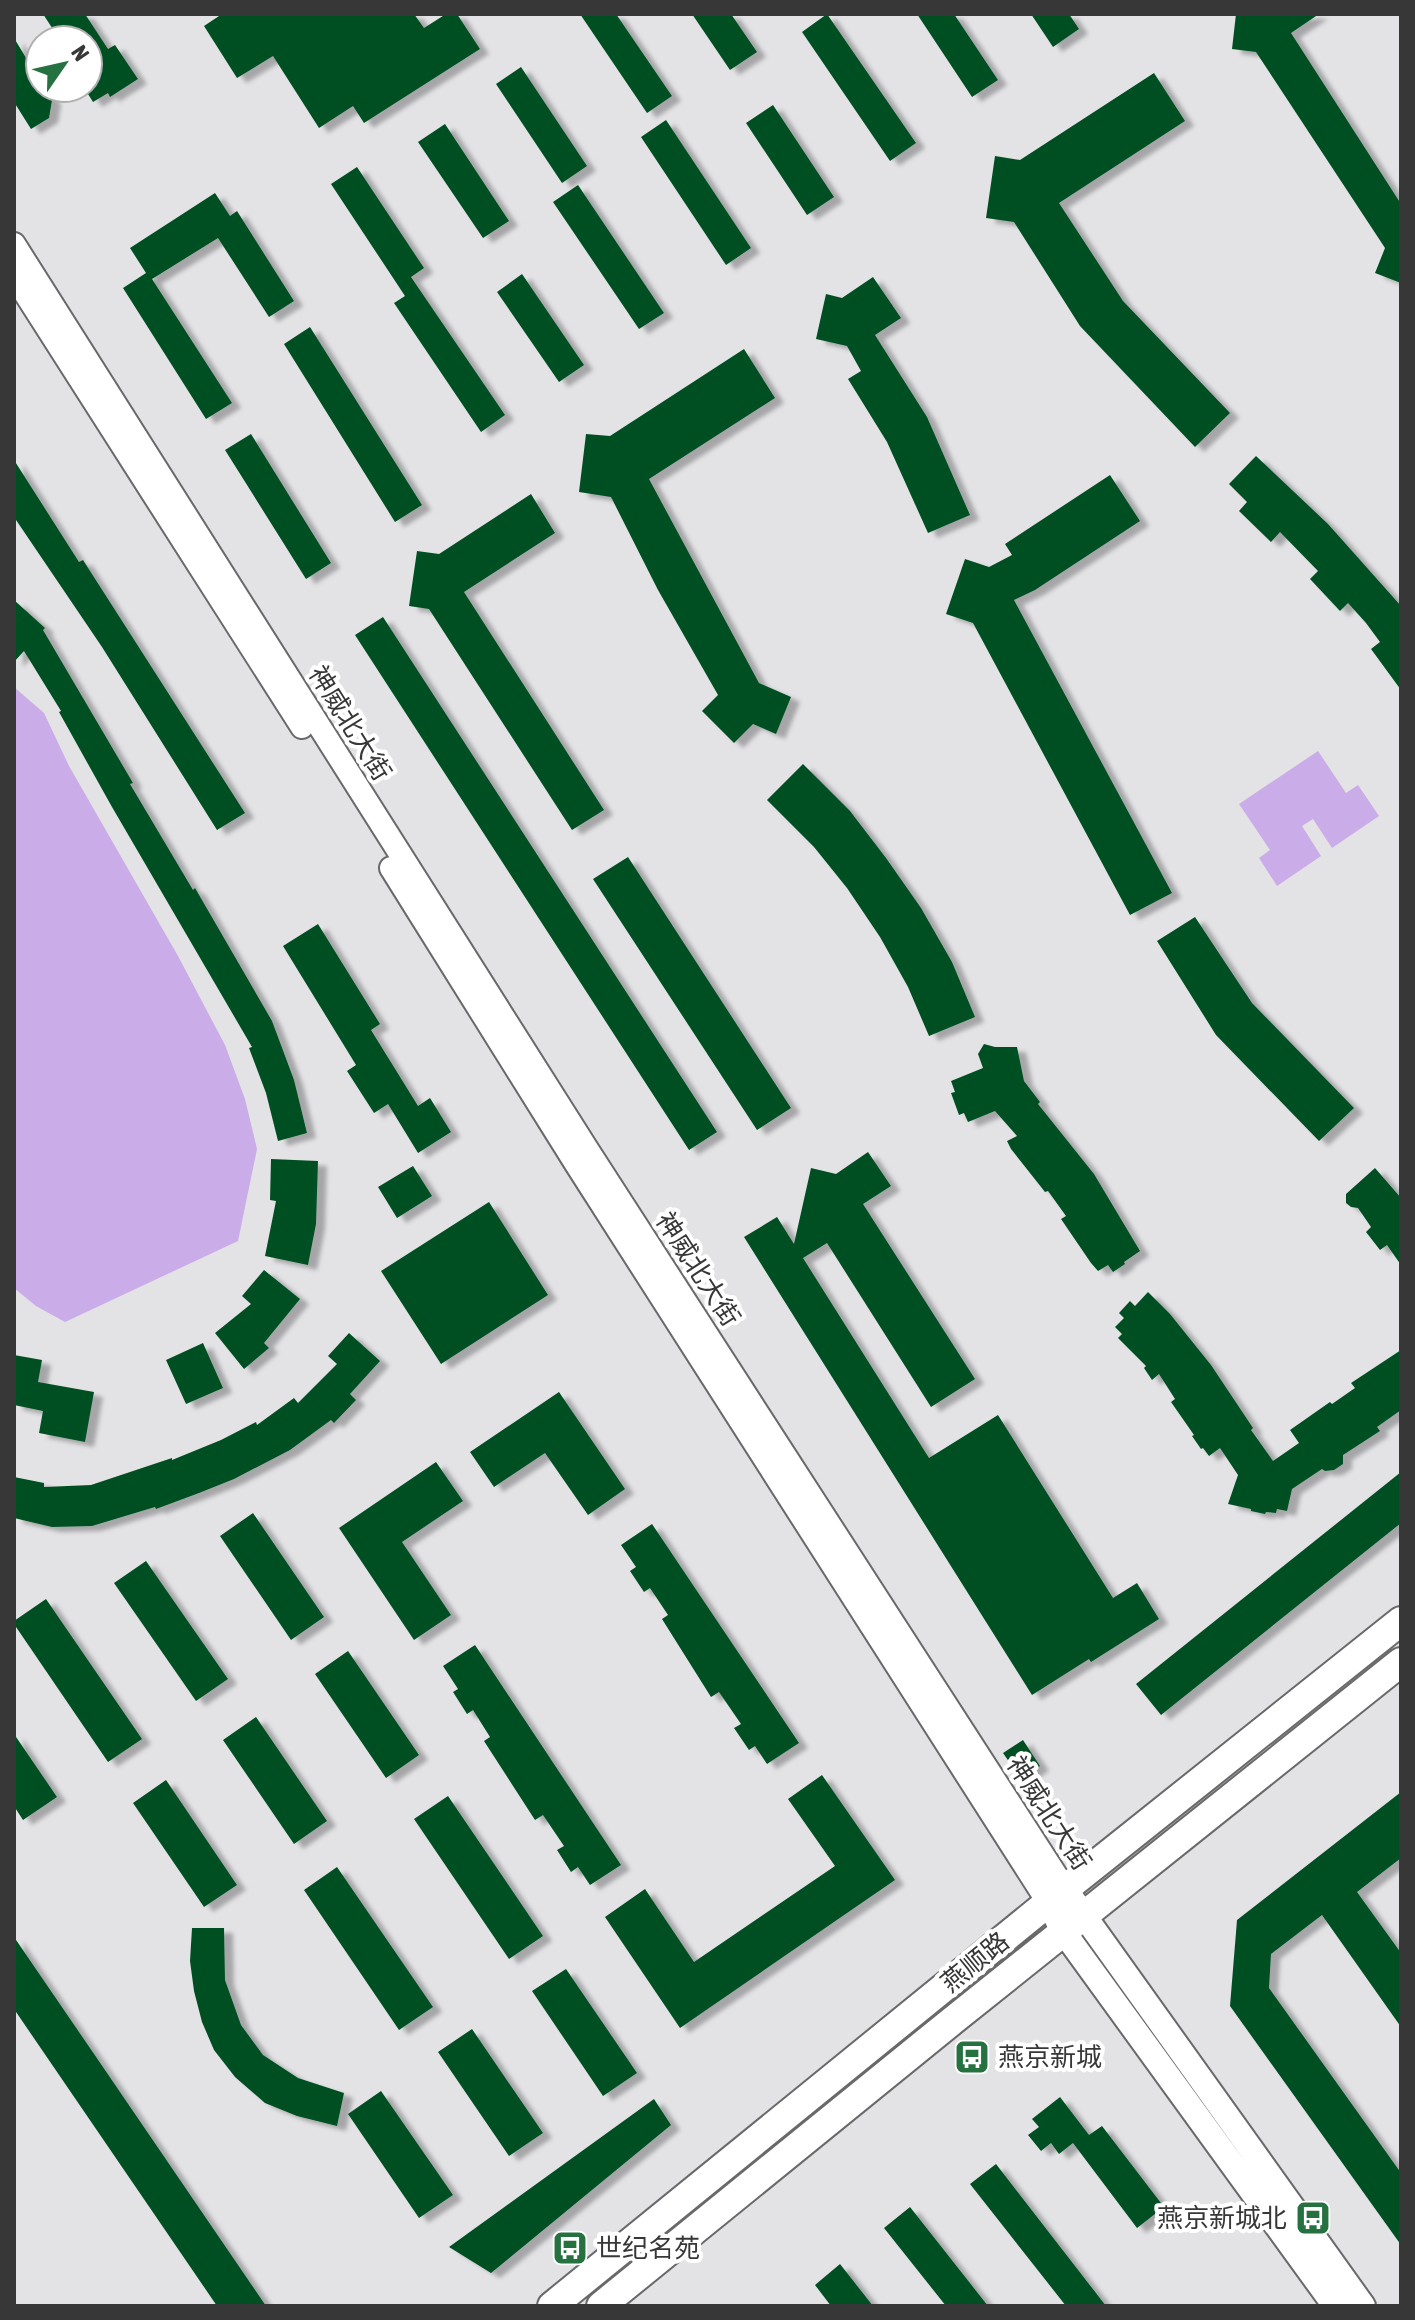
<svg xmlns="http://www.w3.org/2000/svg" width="1415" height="2320" font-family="'Asap Condensed','Noto Sans SC',sans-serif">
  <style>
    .green { fill: #caace8 }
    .building { fill: #005024; filter: url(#shadow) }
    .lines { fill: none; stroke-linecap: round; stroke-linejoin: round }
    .tertiary-casing { stroke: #69686a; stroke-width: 26 }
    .secondary-casing { stroke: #69686a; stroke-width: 28 }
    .primary-casing { stroke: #69686a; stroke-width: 32 }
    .tertiary { stroke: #fff; stroke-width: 22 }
    .secondary { stroke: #fff; stroke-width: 24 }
    .primary { stroke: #fff; stroke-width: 28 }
    .labels { text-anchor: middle; stroke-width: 8; stroke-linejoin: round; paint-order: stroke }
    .street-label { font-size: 26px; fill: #373738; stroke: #fff }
    .poi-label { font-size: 26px; fill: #373738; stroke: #fff; text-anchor: start }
  </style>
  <defs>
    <filter id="shadow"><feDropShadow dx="9" dy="5" stdDeviation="2" flood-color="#0004"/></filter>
  </defs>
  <rect width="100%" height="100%" fill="#e3e2e5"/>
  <!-- green -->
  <path class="green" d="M14 687 44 713 69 766 178 956 225 1045 245 1099 257 1149 238 1241 65 1322 36 1306 14 1288Z
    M1318 751 1346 793 1358 785 1379 816 1332 848 1313 819 1302 826 1321 856 1277 886 1259 858 1270 850 1239 804Z"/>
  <!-- building -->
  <path class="building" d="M43 14H85L108 49 115 45 138 79 110 97 108 93 93 102 88 94V40H60Z
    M222 14H414L424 28 446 14H457L480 49 364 123 353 106 319 128 273 56 237 78 204 26Z
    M580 14H616L672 96 647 113Z
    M692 14H731L757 52 730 70Z
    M827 14 916 143 890 161 802 32Z
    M917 14H954L998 80 972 97Z
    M1031 14H1069L1079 29 1053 47Z
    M1236 14H1319L1291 33 1401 204V283L1375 273 1385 248 1256 52 1232 49Z
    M14 38 40 81V88H44L52 100 49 118 31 129 14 102Z
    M521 67 587 166 562 183 496 84Z
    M1154 73 1185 121 1059 203 1123 301 1230 413 1195 447 1080 326 1014 222 986 218 995 156 1020 160Z
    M773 105 834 197 807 215 746 123Z
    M666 120 751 248 726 265 641 137Z
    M445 124 509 221 483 238 418 142Z
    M357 167 424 268 411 277 505 415 481 432 394 303 405 296 331 184Z
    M578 185 664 313 639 329 553 202Z
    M215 193 230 216 237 211 294 301 269 317 218 238 152 279 232 403 206 419 123 288 146 273 130 248Z
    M522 274 584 365 559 382 497 292Z
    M873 277 901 318 875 335 927 417 970 515 928 533 887 442 848 379 861 371 847 346 816 339 826 294 842 298Z
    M310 327 422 505 395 522 284 344Z
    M744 349 775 398 649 479 759 683 791 697 776 734 753 724 734 743 702 711 718 695 658 590 611 497 579 492 586 434 610 436Z
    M251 434 331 563 306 579 225 450Z
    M1256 456 1328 524 1401 606V690L1371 649 1380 642 1366 623 1348 603 1340 611 1310 579 1318 571 1280 532 1271 542 1239 511 1247 502 1229 484Z
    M14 460 79 562 83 560 245 813 217 830 102 647 14 517Z
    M1110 475 1140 521 1035 590 1014 600 1172 893 1130 915 973 623 946 614 965 559 989 567 1012 555 1005 544Z
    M531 494 555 533 464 592 604 810 572 830 429 609 409 606 417 551 439 554Z
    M14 600 45 628 43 630 133 783 130 784 193 890 195 888 272 1021 294 1080 307 1133 278 1141 266 1093 249 1048 252 1047 112 807 59 712 61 711 24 651 14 662Z
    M383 617 717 1132 689 1150 355 635Z
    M803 764 850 811 886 858 921 908 952 962 975 1017 929 1036 908 987 880 937 847 888 814 847 767 800Z
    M628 857 791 1108 757 1130 593 879Z
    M1195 917 1252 1003 1354 1108 1319 1141 1216 1035 1157 941Z
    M318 924 380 1024 371 1030 418 1106 430 1098 451 1132 418 1153 388 1104 374 1113 347 1071 356 1065 283 946Z
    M984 1044 995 1047H1017L1024 1081 1040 1102 1038 1104 1094 1174 1140 1251 1124 1262 1125 1264 1113 1272 1108 1265 1098 1271 1091 1263 1061 1219 1066 1216 1048 1191 1045 1192 1011 1149 1007 1141 1017 1136 995 1111 968 1122 964 1113 959 1115 951 1093 955 1092 951 1081 983 1068 978 1054Z
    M868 1152 891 1186 863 1204 975 1379 931 1407 827 1243 803 1258 929 1458 998 1415 1113 1598 1137 1583 1159 1619 1091 1662 1089 1659 1032 1695 744 1237 777 1217 794 1244 811 1168 836 1174Z
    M271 1159 318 1161 316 1224 308 1265 265 1256 276 1201 270 1200Z
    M413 1166 432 1196 397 1218 378 1187Z
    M1375 1168 1401 1198V1265L1387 1245 1380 1250 1366 1232 1371 1227 1358 1208 1351 1207 1346 1203V1194Z
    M489 1202 548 1295 441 1364 381 1271Z
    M264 1270 300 1299 264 1343 269 1348 244 1369 215 1333 251 1304 242 1296Z
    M1148 1292 1170 1314 1211 1365 1253 1428 1251 1430 1273 1461 1299 1443 1290 1430 1330 1402 1332 1404 1355 1388 1351 1383 1401 1350V1410L1377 1427 1380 1431 1343 1455V1464L1334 1470 1325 1471 1322 1469 1292 1489 1287 1511 1277 1509 1276 1513 1266 1512 1265 1514 1251 1511V1509L1228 1504 1238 1475 1220 1448 1209 1456 1203 1448 1201 1449 1192 1436 1194 1435 1171 1402 1175 1399 1159 1374 1152 1380 1144 1368 1146 1366 1118 1338 1122 1334 1115 1327 1124 1318 1119 1313 1130 1301 1135 1306Z
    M349 1333 380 1361 350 1394 356 1400 334 1423 331 1420 290 1450 234 1479 199 1493 156 1509 155 1507 92 1526 52 1527 14 1518V1477L44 1483V1487L91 1485 172 1458V1460L221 1440 256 1422 257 1425 294 1398 298 1403 337 1364 328 1356Z
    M203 1343 223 1388 186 1404 166 1360Z
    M14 1355 42 1360 38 1382 94 1392 85 1442 39 1433 43 1411 14 1405Z
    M559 1392 625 1489 588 1515 545 1453 494 1487 470 1452Z
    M436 1462 463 1501 402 1542 451 1615 414 1640 339 1528Z
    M1401 1472V1523L1161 1715 1136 1684Z
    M253 1513 324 1617 291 1640 220 1536Z
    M652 1524 799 1743 767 1764 755 1746 749 1750 734 1728 741 1724 719 1692 711 1697 662 1619 668 1615 650 1588 644 1592 630 1571 636 1567 621 1545Z
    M146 1561 228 1679 196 1701 114 1583Z
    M46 1599 142 1739 108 1762 14 1624V1621Z
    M475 1645 621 1865 590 1885 578 1867 571 1872 557 1850 564 1846 543 1815 535 1820 484 1741 490 1737 473 1710 467 1714 453 1692 458 1689 443 1666Z
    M348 1651 419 1755 386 1778 315 1674Z
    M256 1717 327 1821 294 1844 223 1740Z
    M14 1734 57 1797 23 1820 14 1806Z
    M1023 1740 1040 1766 1021 1779 1003 1753Z
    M822 1775 895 1880 680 2028 605 1917 645 1889 694 1962 835 1866 788 1799Z
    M166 1780 237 1885 204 1907 133 1803Z
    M1401 1792V1858L1357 1892 1401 1953V2027L1322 1915 1271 1954 1269 1988 1401 2173V2245L1230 2006 1237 1920Z
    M448 1796 543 1936 509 1959 414 1819Z
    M337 1867 433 2007 399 2030 304 1890Z
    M192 1928H224L225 1980 241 2025 263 2055 298 2078 344 2093 337 2126 297 2116 265 2103 235 2077 214 2050 202 2022 194 1991 190 1961Z
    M14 1937 92 2051 266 2306H217L163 2227 14 2009Z
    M566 1969 637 2073 603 2096 532 1991Z
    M472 2029 543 2133 509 2156 438 2052Z
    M381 2091 453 2195 419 2218 348 2114Z
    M1060 2097 1089 2135 1102 2126 1164 2207 1137 2228 1073 2143 1059 2154 1051 2143 1041 2151 1028 2135 1039 2127 1032 2119Z
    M654 2099 671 2125 491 2273 449 2247Z
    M996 2164 1106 2306H1066L970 2184Z
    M910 2207 988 2306H946L884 2228Z
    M840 2264 873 2306H831L815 2285Z"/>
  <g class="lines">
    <defs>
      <path id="tertiary" d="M14 244 587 1149 1065 1889
        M14 276 302 727
        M391 868 576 1164 1048 1902"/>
      <path id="secondary" d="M1065 1889 1363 2306
        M1048 1902 1063 1931 1335 2306"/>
      <path id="primary" d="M552 2306 1065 1889 1401 1621
        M601 2306 952 2021 1401 1662"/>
    </defs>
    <!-- tertiary casing -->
    <use href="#tertiary" class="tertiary-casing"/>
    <!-- secondary casing -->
    <use href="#secondary" class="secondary-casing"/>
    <!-- primary casing -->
    <use href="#primary" class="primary-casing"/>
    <!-- tertiary -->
    <use href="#tertiary" class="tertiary"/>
    <!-- secondary -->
    <use href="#secondary" class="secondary"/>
    <!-- primary -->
    <use href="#primary" class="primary"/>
  </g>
  <!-- icons -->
  <defs>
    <symbol id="bus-square" viewBox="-11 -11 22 22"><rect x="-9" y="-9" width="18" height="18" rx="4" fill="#25713f" stroke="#fff"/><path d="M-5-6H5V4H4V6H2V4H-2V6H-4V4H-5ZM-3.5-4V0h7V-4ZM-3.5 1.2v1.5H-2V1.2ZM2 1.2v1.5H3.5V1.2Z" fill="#fff"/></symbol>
  </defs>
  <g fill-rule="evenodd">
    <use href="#bus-square" x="952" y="2037" width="40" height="40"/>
    <use href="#bus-square" x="1293" y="2198" width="40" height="40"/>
    <use href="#bus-square" x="550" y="2228" width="40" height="40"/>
  </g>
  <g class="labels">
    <!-- street labels -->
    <g class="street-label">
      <text transform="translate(350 723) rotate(58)" y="9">神威北大街</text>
      <text transform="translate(698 1269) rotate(57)" y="9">神威北大街</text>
      <text transform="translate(1049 1813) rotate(57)" y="9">神威北大街</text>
      <text transform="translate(975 1962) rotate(-39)" y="9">燕顺路</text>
    </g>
    <!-- poi labels -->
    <g class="poi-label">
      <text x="998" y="2066">燕京新城</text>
      <text x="1287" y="2227" text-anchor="end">燕京新城北</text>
      <text x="596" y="2257">世纪名苑</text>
    </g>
  </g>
  <!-- border -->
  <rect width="1415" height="2320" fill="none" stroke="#373738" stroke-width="32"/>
  <!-- north arrow -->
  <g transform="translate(64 64) rotate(56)"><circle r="38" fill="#ffffff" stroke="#afafaf" stroke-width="2"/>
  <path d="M0-6L14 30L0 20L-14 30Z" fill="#25713f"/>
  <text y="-12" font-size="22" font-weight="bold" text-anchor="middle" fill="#373738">N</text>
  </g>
</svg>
